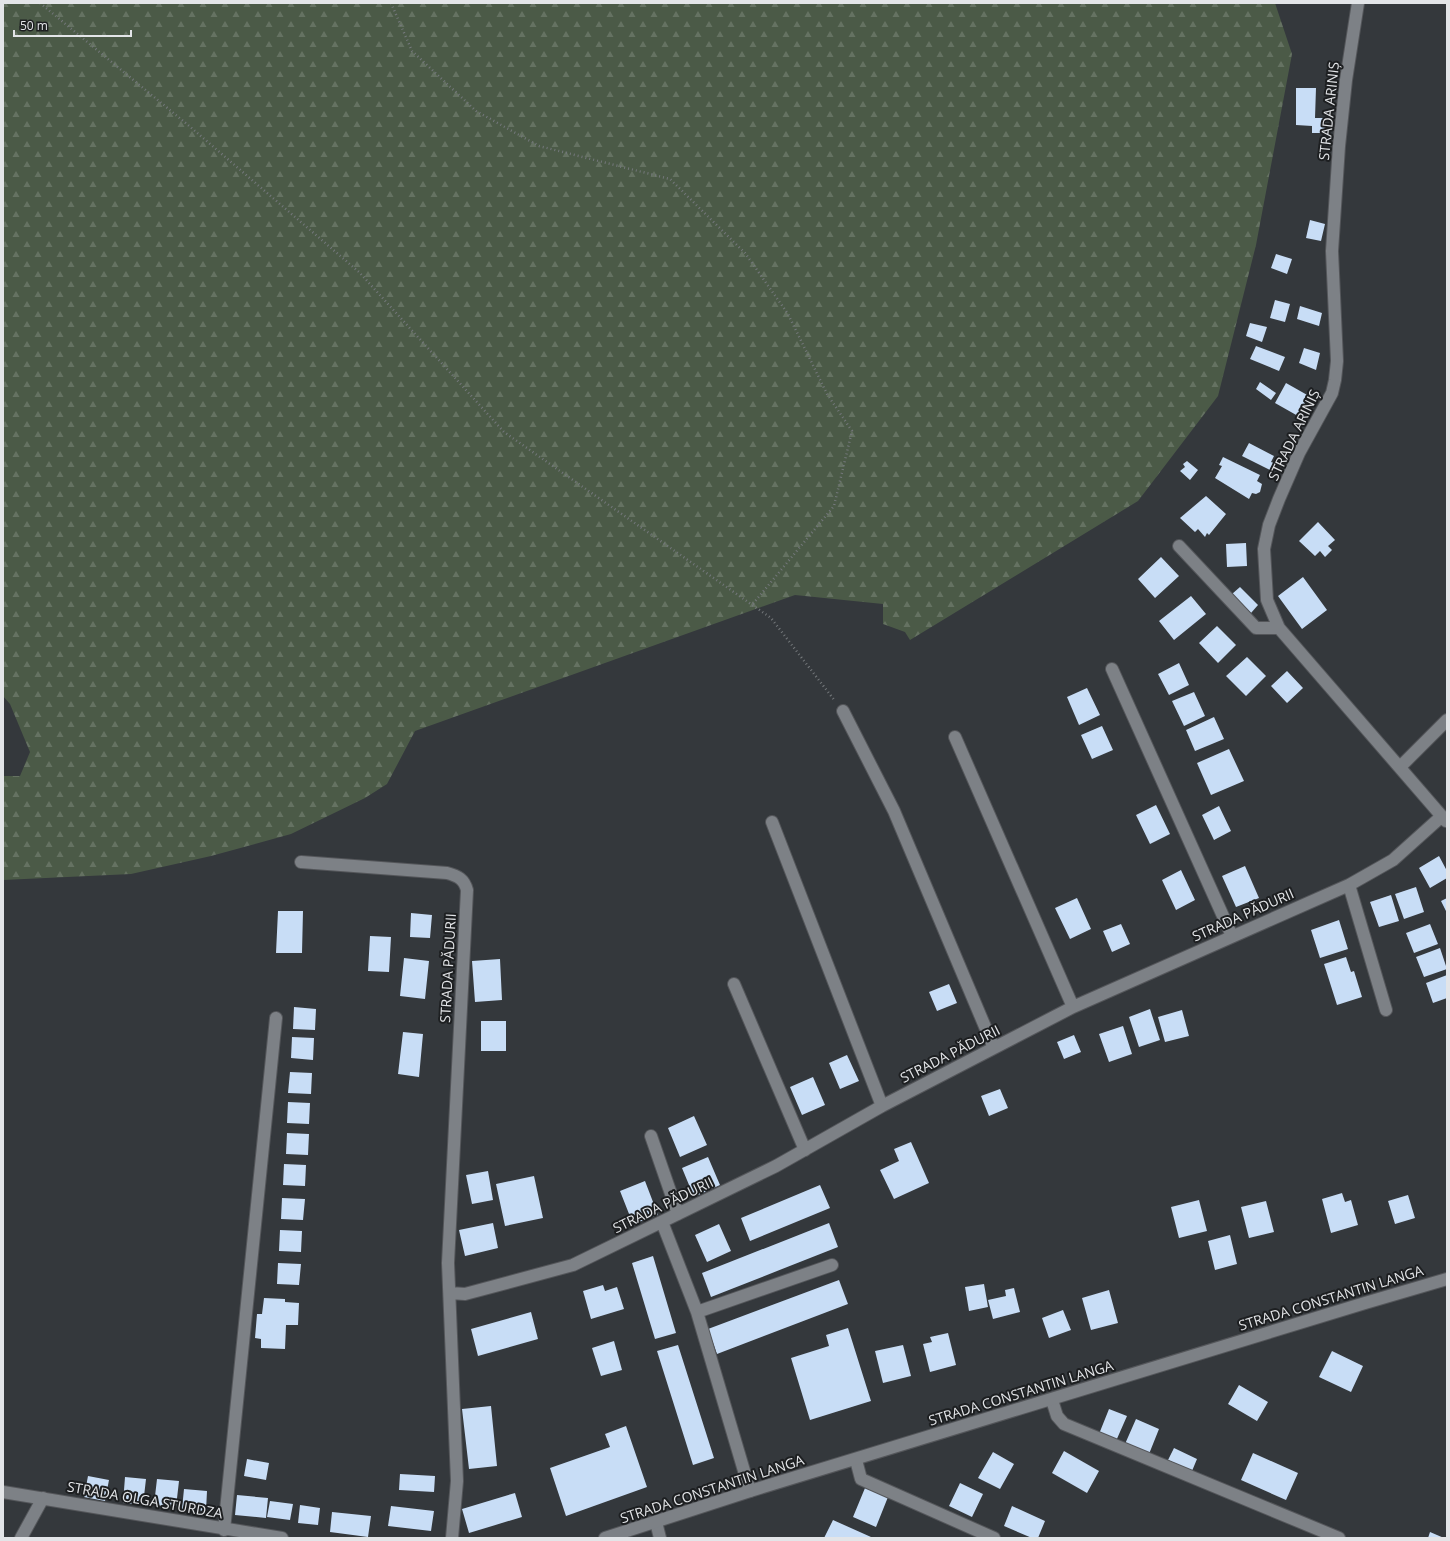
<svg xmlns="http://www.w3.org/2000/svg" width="1450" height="1541" font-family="'Open Sans',sans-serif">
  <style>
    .forest { fill: url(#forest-firs) }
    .building { fill: #c8ddf6 }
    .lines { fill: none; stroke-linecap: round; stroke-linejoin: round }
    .minor-casing { stroke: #54565a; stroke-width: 14 }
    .secondary-casing { stroke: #54565a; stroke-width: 14 }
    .path { stroke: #74787b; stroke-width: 2.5; stroke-dasharray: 1 3; stroke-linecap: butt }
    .minor { stroke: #7d8186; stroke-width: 12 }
    .secondary { stroke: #7d8186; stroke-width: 12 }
    .labels { text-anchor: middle; stroke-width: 4; stroke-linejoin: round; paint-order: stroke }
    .street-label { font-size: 14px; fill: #e3e5e8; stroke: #1d1f21 }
  </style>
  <defs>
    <pattern id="forest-firs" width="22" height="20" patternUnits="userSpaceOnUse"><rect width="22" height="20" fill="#4b5a47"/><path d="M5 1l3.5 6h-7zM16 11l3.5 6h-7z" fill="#657262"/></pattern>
  </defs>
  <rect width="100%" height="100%" fill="#34383c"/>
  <!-- forest -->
  <path class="forest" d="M3 3H1275L1292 54 1256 245 1218 396 1138 501 910 640 905 632 883 624V604L795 595 415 731 387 784 365 798 291 834 211 856 131 874 3 880V776H20L30 752 10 704 3 696Z"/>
  <!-- building -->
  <path class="building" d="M1296 88H1316L1315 118H1326V133H1312V126L1296 125Z
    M1310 220 1325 224 1321 241 1306 238Z
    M1276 254 1292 259 1287 274 1271 268Z
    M1275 300 1290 304 1285 322 1270 318Z
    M1300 306 1322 313 1319 326 1297 319Z
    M1250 323 1267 327 1262 342 1246 336Z
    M1256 346 1285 357 1279 371 1250 359Z
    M1304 348 1320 353 1316 370 1299 363Z
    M1260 382 1276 393 1271 400 1256 389Z
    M1286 383 1309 396 1298 416 1275 403Z
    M1249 443 1274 456 1271 462 1274 463 1270 470 1242 456Z
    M1223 457 1260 475 1257 481 1262 484 1260 492 1256 494 1252 493 1249 499 1215 478 1222 466 1219 465Z
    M1187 461 1198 470 1190 480 1180 471 1185 467 1183 464Z
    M1206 496 1226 514 1209 535 1207 533 1205 537 1198 529 1195 532 1180 518Z
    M1318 522 1335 540 1328 546 1332 550 1325 557 1320 551 1315 556 1299 541Z
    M1246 543 1247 566 1227 567 1226 544Z
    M1161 557 1179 576 1155 598 1138 579Z
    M1303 577 1327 610 1302 629 1278 596Z
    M1240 587 1258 605 1251 613 1232 594Z
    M1191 596 1206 614 1174 640 1159 621Z
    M1217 626 1236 645 1218 663 1199 643Z
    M1247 657 1266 676 1246 696 1226 676Z
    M1179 663 1189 685 1169 695 1158 674Z
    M1287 671 1303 688 1287 703 1271 686Z
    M1087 688 1100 715 1079 725 1067 697Z
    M1194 692 1205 716 1184 726 1172 701Z
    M1214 717 1224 739 1195 751 1186 730Z
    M1102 726 1113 750 1092 759 1081 735Z
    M1229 749 1244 781 1211 795 1197 763Z
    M1156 805 1170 834 1150 844 1136 815Z
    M1219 806 1231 831 1214 840 1202 815Z
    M1439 856 1447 871V878L1430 888 1419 868Z
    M1245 866 1259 898 1236 907 1222 876Z
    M1181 870 1195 900 1176 910 1162 880Z
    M1416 887 1424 912 1404 919 1395 894Z
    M1391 895 1399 921 1379 927 1370 902Z
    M1077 898 1091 929 1070 939 1055 908Z
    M1447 898V913L1441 901Z
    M278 911H303L302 953H276Z
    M411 913 432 915 430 938 410 937Z
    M1339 920 1348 949 1320 958 1311 930Z
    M1121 924 1130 944 1112 952 1103 931Z
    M1430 924 1438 944 1414 953 1406 933Z
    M370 936 391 937 389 972 368 971Z
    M1440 948 1447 969 1424 977 1416 957Z
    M1346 957 1351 972 1354 971 1362 997 1337 1005 1324 964Z
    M404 958 429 961 425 999 400 996Z
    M500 959 502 1000 475 1002 472 961Z
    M1447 975V998L1433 1003 1426 983Z
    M949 984 957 1003 937 1011 929 992Z
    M294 1007 316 1009 315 1030 293 1029Z
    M1150 1009 1160 1040 1139 1047 1129 1017Z
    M1182 1010 1189 1036 1165 1042 1158 1017Z
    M481 1021H506V1051H481Z
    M1123 1026 1132 1054 1109 1062 1099 1034Z
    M403 1032 423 1034 419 1077 398 1074Z
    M1074 1035 1081 1052 1064 1059 1057 1042Z
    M292 1037 314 1038 313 1060 291 1058Z
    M847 1055 859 1081 840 1089 829 1063Z
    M290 1072 312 1073 311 1094 288 1093Z
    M813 1077 825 1105 802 1115 790 1087Z
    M1000 1089 1008 1108 989 1116 981 1096Z
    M288 1102 310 1103 309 1124 287 1123Z
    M694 1116 707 1145 680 1157 668 1128Z
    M287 1133 309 1134 308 1155 286 1154Z
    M911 1142 929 1183 894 1199 880 1170 899 1161 894 1149Z
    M708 1157 720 1185 694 1197 682 1168Z
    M284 1164 306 1165 305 1186 283 1185Z
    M488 1171 493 1200 472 1204 466 1175Z
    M534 1176 543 1218 505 1226 496 1184Z
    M645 1181 658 1215 633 1224 620 1191Z
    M820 1185 830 1208 750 1241 741 1218Z
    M1342 1193 1345 1202 1351 1200 1358 1225 1331 1233 1322 1199Z
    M1408 1195 1415 1218 1395 1224 1388 1201Z
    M282 1198 305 1199 303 1220 281 1219Z
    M1199 1200 1207 1231 1179 1238 1171 1207Z
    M1266 1201 1274 1232 1249 1238 1241 1207Z
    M493 1223 498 1248 465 1256 459 1230Z
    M829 1223 838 1247 711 1297 702 1273Z
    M719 1224 731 1251 707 1262 695 1235Z
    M280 1230 302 1231 301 1252 279 1251Z
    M1230 1235 1237 1264 1215 1270 1208 1241Z
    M653 1256 676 1333 655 1339 632 1263Z
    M278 1263 301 1264 299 1285 277 1284Z
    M839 1280 848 1304 717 1354 708 1329Z
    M984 1284 988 1307 969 1311 965 1287Z
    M603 1285 605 1291 617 1287 624 1309 591 1319 583 1291Z
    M1014 1288 1020 1312 993 1319 988 1300 1006 1296 1005 1290Z
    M1109 1290 1118 1323 1091 1330 1082 1298Z
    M264 1298 285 1299V1302L299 1303 298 1325H286L285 1349 261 1348V1339L255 1338 257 1314H262Z
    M1063 1310 1071 1330 1049 1338 1042 1318Z
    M531 1312 538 1339 478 1356 471 1329Z
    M848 1328 871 1401 810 1420 791 1358 829 1346 826 1335Z
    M948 1333 956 1365 930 1372 923 1344 932 1342 930 1337Z
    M614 1341 622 1370 601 1376 592 1348Z
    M678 1345 714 1458 693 1465 657 1351Z
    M903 1345 911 1376 883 1383 875 1351Z
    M1332 1351 1363 1366 1351 1392 1319 1377Z
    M1239 1385 1268 1402 1257 1421 1228 1404Z
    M491 1406 497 1466 469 1469 462 1409Z
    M1109 1409 1127 1416 1116 1441 1099 1434Z
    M1136 1419 1159 1429 1149 1454 1125 1444Z
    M626 1426 647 1487 566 1516 550 1468 610 1447 605 1434Z
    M1174 1448 1197 1459 1192 1471 1168 1460Z
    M1064 1451 1099 1471 1087 1493 1052 1473Z
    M993 1452 1014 1464 1000 1489 978 1478Z
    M1253 1453 1298 1473 1286 1500 1241 1480Z
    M247 1459 269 1463 266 1480 244 1476Z
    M400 1474 435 1476 434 1492 399 1490Z
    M88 1476 109 1480 105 1501 84 1497Z
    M125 1477 146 1479 143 1505 123 1503Z
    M157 1479 179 1481 176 1507 154 1505Z
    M960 1483 983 1494 972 1517 949 1506Z
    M865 1488 888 1497 876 1527 853 1517Z
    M184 1489 207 1491 206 1511 182 1509Z
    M515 1493 522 1517 469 1533 462 1509Z
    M237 1495 268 1498 266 1518 235 1515Z
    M270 1501 293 1504 290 1520 267 1517Z
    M300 1505 320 1508 318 1525 298 1523Z
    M391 1506 434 1511 431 1531 388 1526Z
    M1012 1506 1045 1521 1038 1538H1032L1004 1526Z
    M332 1512 371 1516 368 1537 330 1532Z
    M833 1520 871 1537 870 1538H824Z
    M1430 1532 1444 1538H1428Z"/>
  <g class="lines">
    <defs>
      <path id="minor" d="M1358 3 1346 80 1339 146 1332 251 1337 361 1335 380 1332 393 1299 453 1279 499 1269 525 1264 549 1267 600 1279 628 1446 821
        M1179 546 1256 628H1279
        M1112 669 1232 936
        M843 711 894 811 994 1048
        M955 737 1073 1007
        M1400 767 1447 720
        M772 822 882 1106
        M301 862 447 873C458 876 464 879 467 890L448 1263 457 1481 452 1538
        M1349 885 1386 1010
        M734 984 805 1150
        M651 1136 678 1214
        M662 1222 697 1312 750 1491
        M450 1293 465 1294 573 1265 776 1166 882 1106 1073 1007 1349 885 1393 860 1442 816
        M697 1312 832 1265
        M1052 1400 1057 1416 1064 1424 1339 1538
        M856 1460 861 1479 994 1538
        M3 1492 282 1538
        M656 1522 660 1538
        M224 1530 276 1018
        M21 1538 43 1498"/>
      <path id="secondary" d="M605 1538 750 1491 1365 1303 1447 1279"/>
    </defs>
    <!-- minor casing -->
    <use href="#minor" class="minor-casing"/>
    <!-- secondary casing -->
    <use href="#secondary" class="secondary-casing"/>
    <!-- path -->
    <path class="path" d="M40 3 188 125 359 272 504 432 771 618 835 701
      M391 3 412 51 476 111 539 146 670 179 745 253 788 314 827 394 852 431 834 506 752 605"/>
    <!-- minor -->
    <use href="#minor" class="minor"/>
    <!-- secondary -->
    <use href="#secondary" class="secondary"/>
  </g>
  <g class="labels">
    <!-- street labels -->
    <g class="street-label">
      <text transform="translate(1329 111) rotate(-84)" y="5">STRADA ARINIȘ</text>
      <text transform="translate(1294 435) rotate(-64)" y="5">STRADA ARINIȘ</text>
      <text transform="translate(1243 915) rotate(-24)" y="5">STRADA PĂDURII</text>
      <text transform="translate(448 968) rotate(-87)" y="5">STRADA PĂDURII</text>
      <text transform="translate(950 1054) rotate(-27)" y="5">STRADA PĂDURII</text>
      <text transform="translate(663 1205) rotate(-26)" y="5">STRADA PĂDURII</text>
      <text transform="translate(1331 1298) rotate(-17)" y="5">STRADA CONSTANTIN LANGA</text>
      <text transform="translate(1021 1393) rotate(-17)" y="5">STRADA CONSTANTIN LANGA</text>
      <text transform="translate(712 1489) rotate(-18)" y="5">STRADA CONSTANTIN LANGA</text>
      <text transform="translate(145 1500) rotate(10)" y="5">STRADA OLGA STURDZA</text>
    </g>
  </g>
  <!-- border -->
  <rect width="1450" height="1541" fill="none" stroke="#e3e5e8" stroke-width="8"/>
  <!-- scale -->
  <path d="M14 30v6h117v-6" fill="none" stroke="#e3e5e8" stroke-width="2"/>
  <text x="20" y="30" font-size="12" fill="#e3e5e8" stroke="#1d1f21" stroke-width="3" paint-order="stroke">50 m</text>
</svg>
